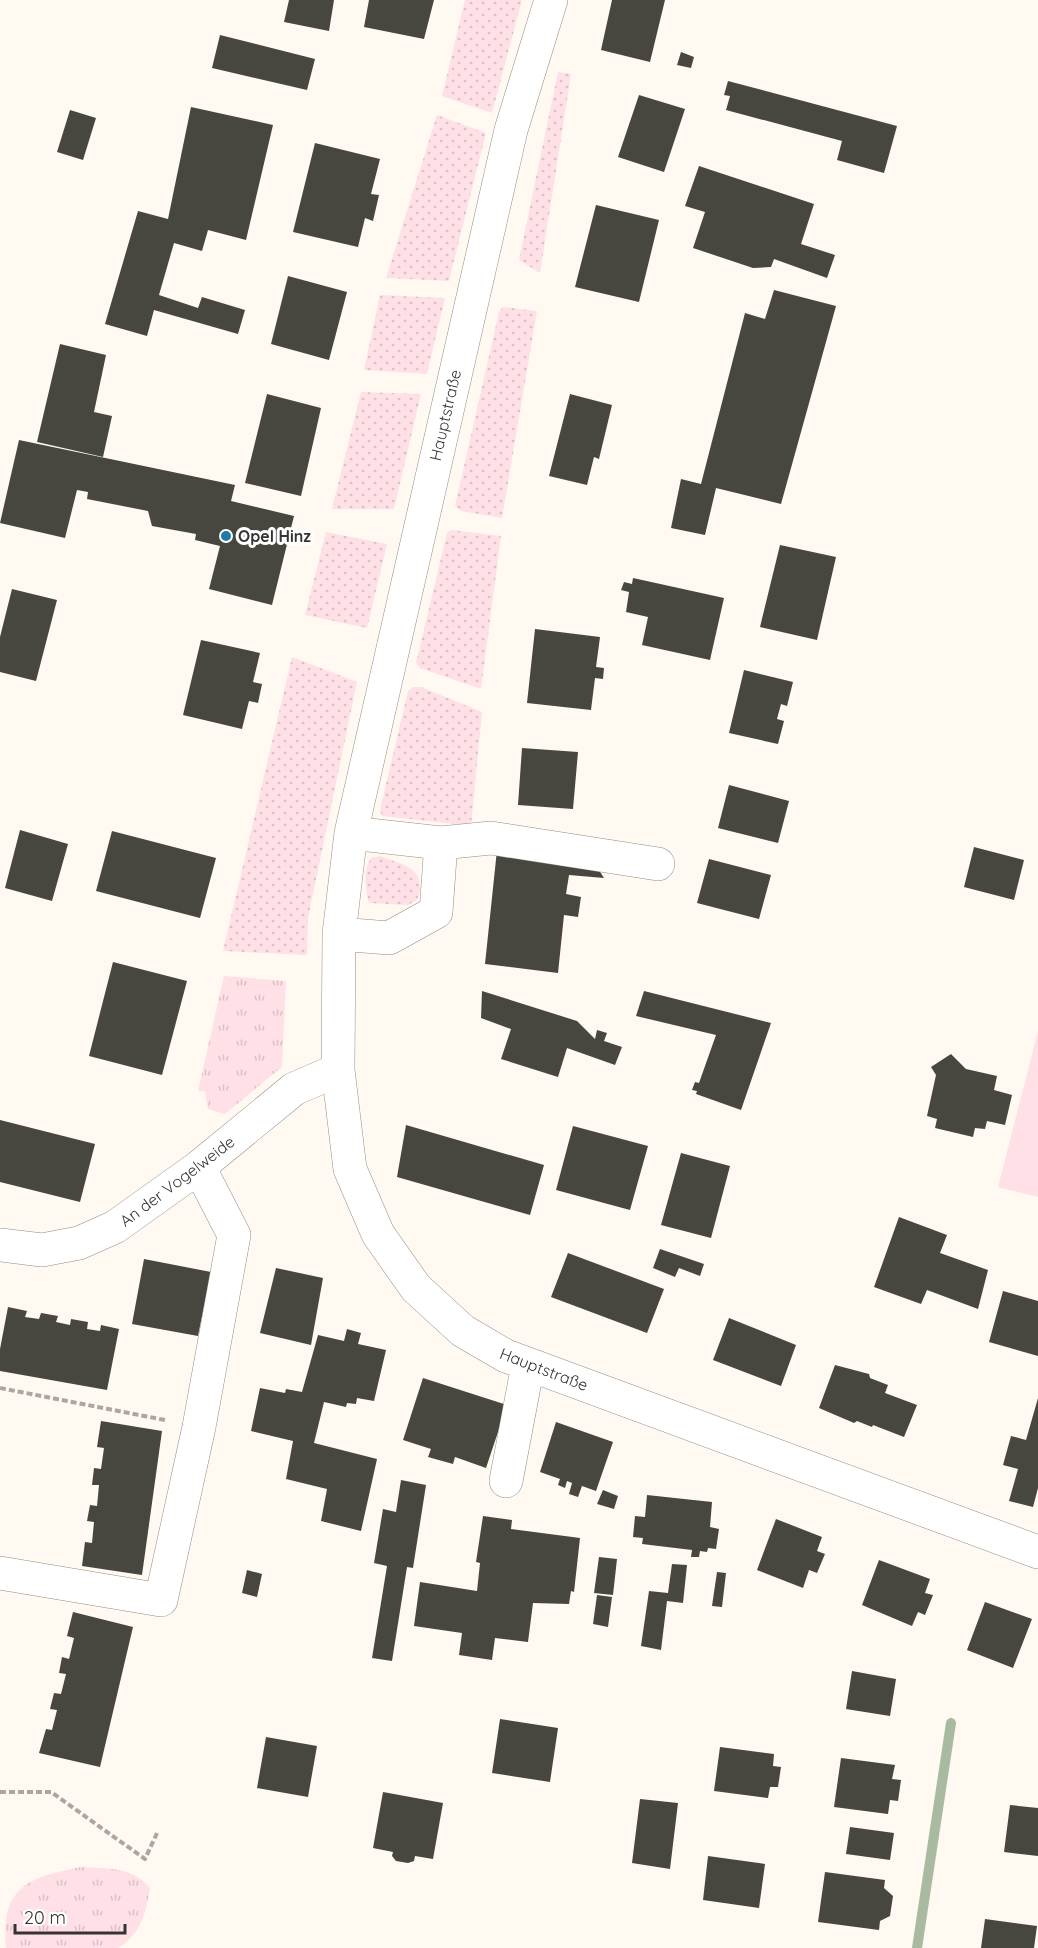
<svg xmlns="http://www.w3.org/2000/svg" width="1038" height="1948" font-family="Quicksand,sans-serif">
  <style>
    .grass { fill: url(#grass-dots) }
    .park { fill: url(#park-tufts) }
    .garden { fill: #fee0e6 }
    .lines { fill: none; stroke-linecap: round; stroke-linejoin: round }
    .stream { stroke: #a8bba0; stroke-width: 10 }
    .building { fill: #474740 }
    .minor-casing { stroke: #928d87; stroke-width: 34 }
    .path { stroke: #aaa6a1; stroke-width: 4; stroke-dasharray: 6 3; stroke-linecap: butt }
    .minor { stroke: #fff; stroke-width: 33 }
    .poi-dot { fill: #1c7ba8; stroke: #fff; stroke-width: 2 }
    .labels { text-anchor: middle; stroke-width: 6; stroke-linejoin: round; paint-order: stroke }
    .street-label { font-size: 16px; fill: #363432; stroke: #fff }
    .poi-label { font-size: 16px; font-weight: bold; fill: #363432; stroke: #fff; text-anchor: start }
  </style>
  <defs>
    <pattern id="grass-dots" width="8" height="8" patternUnits="userSpaceOnUse" patternTransform="scale(1.5)"><rect width="8" height="8" fill="#fee0e6"/><path d="M2 2h.1M6 6h.1" fill="none" stroke="#dac1c6" stroke-width="1.8" stroke-linecap="round"/></pattern>
    <pattern id="park-tufts" width="24" height="20" patternUnits="userSpaceOnUse" patternTransform="scale(1.5)"><rect width="24" height="20" fill="#fee0e6"/><path d="M3 7l-1-3M5 7V3M7 7l1-3M15 17l-1-3M17 17v-4M19 17l1-3" fill="none" stroke="#dac1c6"/></pattern>
  </defs>
  <rect width="100%" height="100%" fill="#fff9f2"/>
  <!-- grass -->
  <path class="grass" d="M465 0H522L492 113 442 96Z
    M558 72 571 74 540 273 519 260Z
    M437 115 486 133 449 281 386 278Z
    M380 295 445 298 427 374 364 370Z
    M503 307 537 311 502 518 461 511 455 506 499 312Z
    M361 392 421 394 394 509H332Z
    M451 530 501 536 481 689 420 668 416 663 447 533Z
    M326 532 387 544 367 628 305 615Z
    M292 657 357 682 308 918 307 955 223 951Z
    M413 687H421L482 712 471 826 382 816 380 810 408 691Z
    M380 856C404 865 429 869 417 900L408 905 369 903C365 890 363 870 371 858Z"/>
  <!-- park -->
  <path class="park" d="M224 976 286 981 282 1067 225 1114 208 1109 205 1091H198Z
    M81 1867C109 1869 131 1866 150 1888 146 1913 141 1934 118 1948H6C0 1886 30 1877 81 1867Z"/>
  <!-- garden -->
  <path class="garden" d="M1038 1031V1197L998 1187Z"/>
  <g class="lines">
    <!-- stream -->
    <path class="stream" d="M917 1948 951 1723"/>
  </g>
  <!-- building -->
  <path class="building" d="M289 0H334L329 31 284 22Z
    M369 0H434L424 39 364 27Z
    M612 0H665L650 62 601 50Z
    M220 35 315 59 307 90 212 68Z
    M681 52 694 57 691 68 677 65Z
    M728 81 897 126 884 173 837 160 842 141 726 110 730 96 724 95Z
    M639 95 685 109 664 172 618 157Z
    M191 107 273 125 246 240 208 230 202 251 174 243 159 295 198 308 202 297 245 310 238 334 154 310 147 336 105 324 138 211 168 219Z
    M70 110 96 118 83 160 57 152Z
    M315 143 380 159 371 194 379 195 373 221 365 218 358 247 293 232Z
    M699 166 814 204 801 244 835 255 827 278 774 259 771 267 753 268 693 248 705 212 685 206Z
    M596 205 659 220 639 302 575 287Z
    M288 276 347 292 329 360 271 344Z
    M774 290 836 306 781 504 716 488 705 535 671 528 681 479 701 484 745 313 765 319Z
    M60 344 106 355 94 412 112 416 103 457 37 442Z
    M267 394 321 408 301 496 245 483Z
    M570 394 612 405 599 459 594 457 587 485 549 476Z
    M19 440 235 485 231 501 294 516 272 605 209 589 220 546 195 540 196 534 152 526 148 511 87 499 88 492 77 490 65 538 0 523Z
    M780 545 836 557 817 640 760 627Z
    M633 578 724 598 710 660 642 645 648 617 626 612 629 592 621 590 624 582 632 584Z
    M12 589 57 600 36 681 0 672V637Z
    M535 629 600 637 596 667 604 668 603 679 595 678 591 710 527 703Z
    M201 640 260 653 253 682 262 684 258 703 249 701 242 729 183 715Z
    M744 670 793 682 787 706 781 704 777 719 784 721 778 744 729 733Z
    M522 748 578 752 573 809 518 805Z
    M729 785 789 801 778 843 718 828Z
    M20 830 68 844 52 901 5 888Z
    M112 831 216 858 200 918 96 891Z
    M974 847 1024 860 1014 900 964 887Z
    M497 850 592 859 604 878 569 875 566 894 581 897 578 917 564 915 558 973 485 964Z
    M709 859 771 875 759 919 697 903Z
    M113 962 187 981 162 1075 89 1056Z
    M482 991 577 1021 595 1039 597 1030 607 1033 604 1041 622 1047 615 1065 567 1048 558 1077 501 1059 511 1029 481 1018Z
    M644 991 771 1023 741 1110 696 1094 697 1091 692 1090 695 1082 699 1083 716 1035 636 1016Z
    M951 1054 966 1069 997 1076 994 1090 1012 1095 1005 1125 987 1121 985 1129 975 1128 973 1137 935 1128 937 1119 927 1116 936 1075 931 1067Z
    M0 1120 95 1144 80 1202 0 1182Z
    M406 1125 544 1165 530 1215 397 1177Z
    M573 1126 648 1146 630 1210 556 1190Z
    M681 1153 730 1166 711 1238 661 1225Z
    M899 1217 947 1235 940 1253 988 1270 978 1309 927 1290 921 1304 874 1287Z
    M660 1249 704 1264 700 1276 679 1268 675 1277 653 1268Z
    M568 1253 664 1289 647 1333 551 1297Z
    M144 1259 211 1272 198 1336 132 1324Z
    M276 1268 323 1278 311 1345 260 1333Z
    M1003 1291 1038 1301V1356L989 1342Z
    M8 1307 27 1311 25 1317 39 1319 41 1313 58 1316 56 1322 70 1325 71 1319 88 1322 87 1329 100 1331 101 1325 119 1329 107 1390 0 1371V1349Z
    M729 1318 796 1345 781 1386 713 1360Z
    M347 1329 361 1333 358 1344 386 1350 374 1401 357 1398 356 1404 347 1403 346 1407 324 1402 314 1443 377 1459 361 1531 321 1521 327 1489 286 1479 293 1441 251 1431 260 1388 285 1393 286 1389 302 1392 318 1335 344 1341Z
    M835 1365 869 1374 870 1378 888 1385 885 1393 917 1405 904 1437 873 1425 872 1427 857 1421 854 1423 819 1408Z
    M423 1378 507 1405 486 1468 455 1457 453 1464 428 1457 431 1449 403 1440Z
    M1038 1398V1488L1033 1507 1009 1501 1018 1469 1003 1465 1011 1436 1026 1440Z
    M101 1421 162 1431 142 1575 82 1566 85 1542 92 1543 94 1522 87 1521 90 1505 97 1506 99 1485H92L94 1468 101 1469 104 1448 97 1447Z
    M556 1422 613 1442 596 1491 582 1486 578 1497 569 1494 572 1483 567 1481 565 1488 558 1485 560 1479 540 1472Z
    M401 1480 426 1485 413 1568 407 1567 392 1661 372 1658 387 1566 374 1563 383 1509 396 1512Z
    M603 1490 618 1496 614 1509 597 1504Z
    M647 1495 712 1502 710 1527 719 1529 716 1549 708 1548 707 1552 700 1551 699 1557H691L692 1550 642 1544 643 1538 633 1537 635 1516 645 1517Z
    M483 1516 512 1520 511 1529 580 1538 574 1592 571 1591 569 1604 533 1603 528 1642 495 1638 492 1660 459 1655 462 1633 414 1626 420 1582 477 1591 480 1563 476 1562Z
    M776 1519 822 1537 817 1551 825 1554 817 1573 809 1570 803 1588 757 1570Z
    M599 1557 617 1559 613 1595 594 1593Z
    M879 1560 930 1579 925 1593 933 1595 925 1615 918 1612 912 1626 862 1605Z
    M672 1564 687 1565 683 1603 667 1601 661 1650 641 1646 649 1591 668 1593Z
    M247 1570 262 1574 257 1597 242 1593Z
    M717 1572 726 1573 722 1607 712 1606Z
    M597 1595 612 1597 608 1627 593 1624Z
    M985 1602 1032 1619 1013 1668 967 1650Z
    M73 1612 133 1627 100 1767 39 1753 46 1729 52 1730 57 1710 50 1709 54 1693 61 1694 66 1674 59 1673 62 1657 69 1659 74 1638 67 1636Z
    M852 1671 896 1679 890 1716 846 1709Z
    M500 1719 558 1728 550 1782 492 1773Z
    M266 1737 317 1746 308 1797 257 1788Z
    M720 1747 774 1754 773 1766 781 1767 778 1787H770L768 1798 714 1791Z
    M841 1758 895 1765 892 1779 901 1780 898 1801 890 1800 888 1814 834 1807Z
    M383 1792 443 1803 433 1859 415 1856 414 1861 408 1863 396 1861 392 1856 393 1852 373 1848Z
    M640 1799 678 1803 670 1869 632 1863Z
    M1010 1805 1038 1808V1856L1004 1852Z
    M850 1827 894 1833 890 1860 846 1854Z
    M708 1856 765 1864 759 1908 703 1900Z
    M825 1872 885 1880 884 1888 893 1896 890 1916 880 1921 879 1930 818 1922Z
    M985 1919 1037 1926 1034 1948H981Z"/>
  <g class="lines">
    <defs>
      <path id="minor" d="M551 0 511 130 351 833 339 934 338 1070 350 1169 378 1234 416 1288 463 1331 506 1356 1038 1552
        M351 833 441 843 491 838 658 864
        M339 934 389 938 436 912 441 843
        M0 1245 42 1250 79 1243 115 1227 199 1167 294 1089 338 1070
        M506 1481 528 1365
        M0 1573 161 1600 199 1427 234 1235 199 1167"/>
    </defs>
    <!-- minor casing -->
    <use href="#minor" class="minor-casing"/>
    <!-- path -->
    <path class="path" d="M0 1388 165 1420
      M0 1792H51L145 1859 158 1831"/>
    <!-- minor -->
    <use href="#minor" class="minor"/>
  </g>
  <!-- markers -->
  <circle class="poi-dot" cx="226" cy="536" r="6"/>
  <g class="labels">
    <!-- street labels -->
    <g class="street-label">
      <text transform="translate(445 415) rotate(-77)" y="6">Hauptstraße</text>
      <text transform="translate(177 1181) rotate(-37)" y="6">An der Vogelweide</text>
      <text transform="translate(544 1369) rotate(21)" y="6">Hauptstraße</text>
    </g>
    <!-- poi labels -->
    <g class="poi-label">
      <text x="238" y="542">Opel Hinz</text>
    </g>
  </g>
  <!-- scale -->
  <path d="M15 1924v9h110v-9" fill="none" stroke="#363432" stroke-width="3"/>
  <text x="24" y="1924" font-size="18" fill="#363432" stroke="#ffffff" stroke-width="4.5" paint-order="stroke">20 m</text>
</svg>
